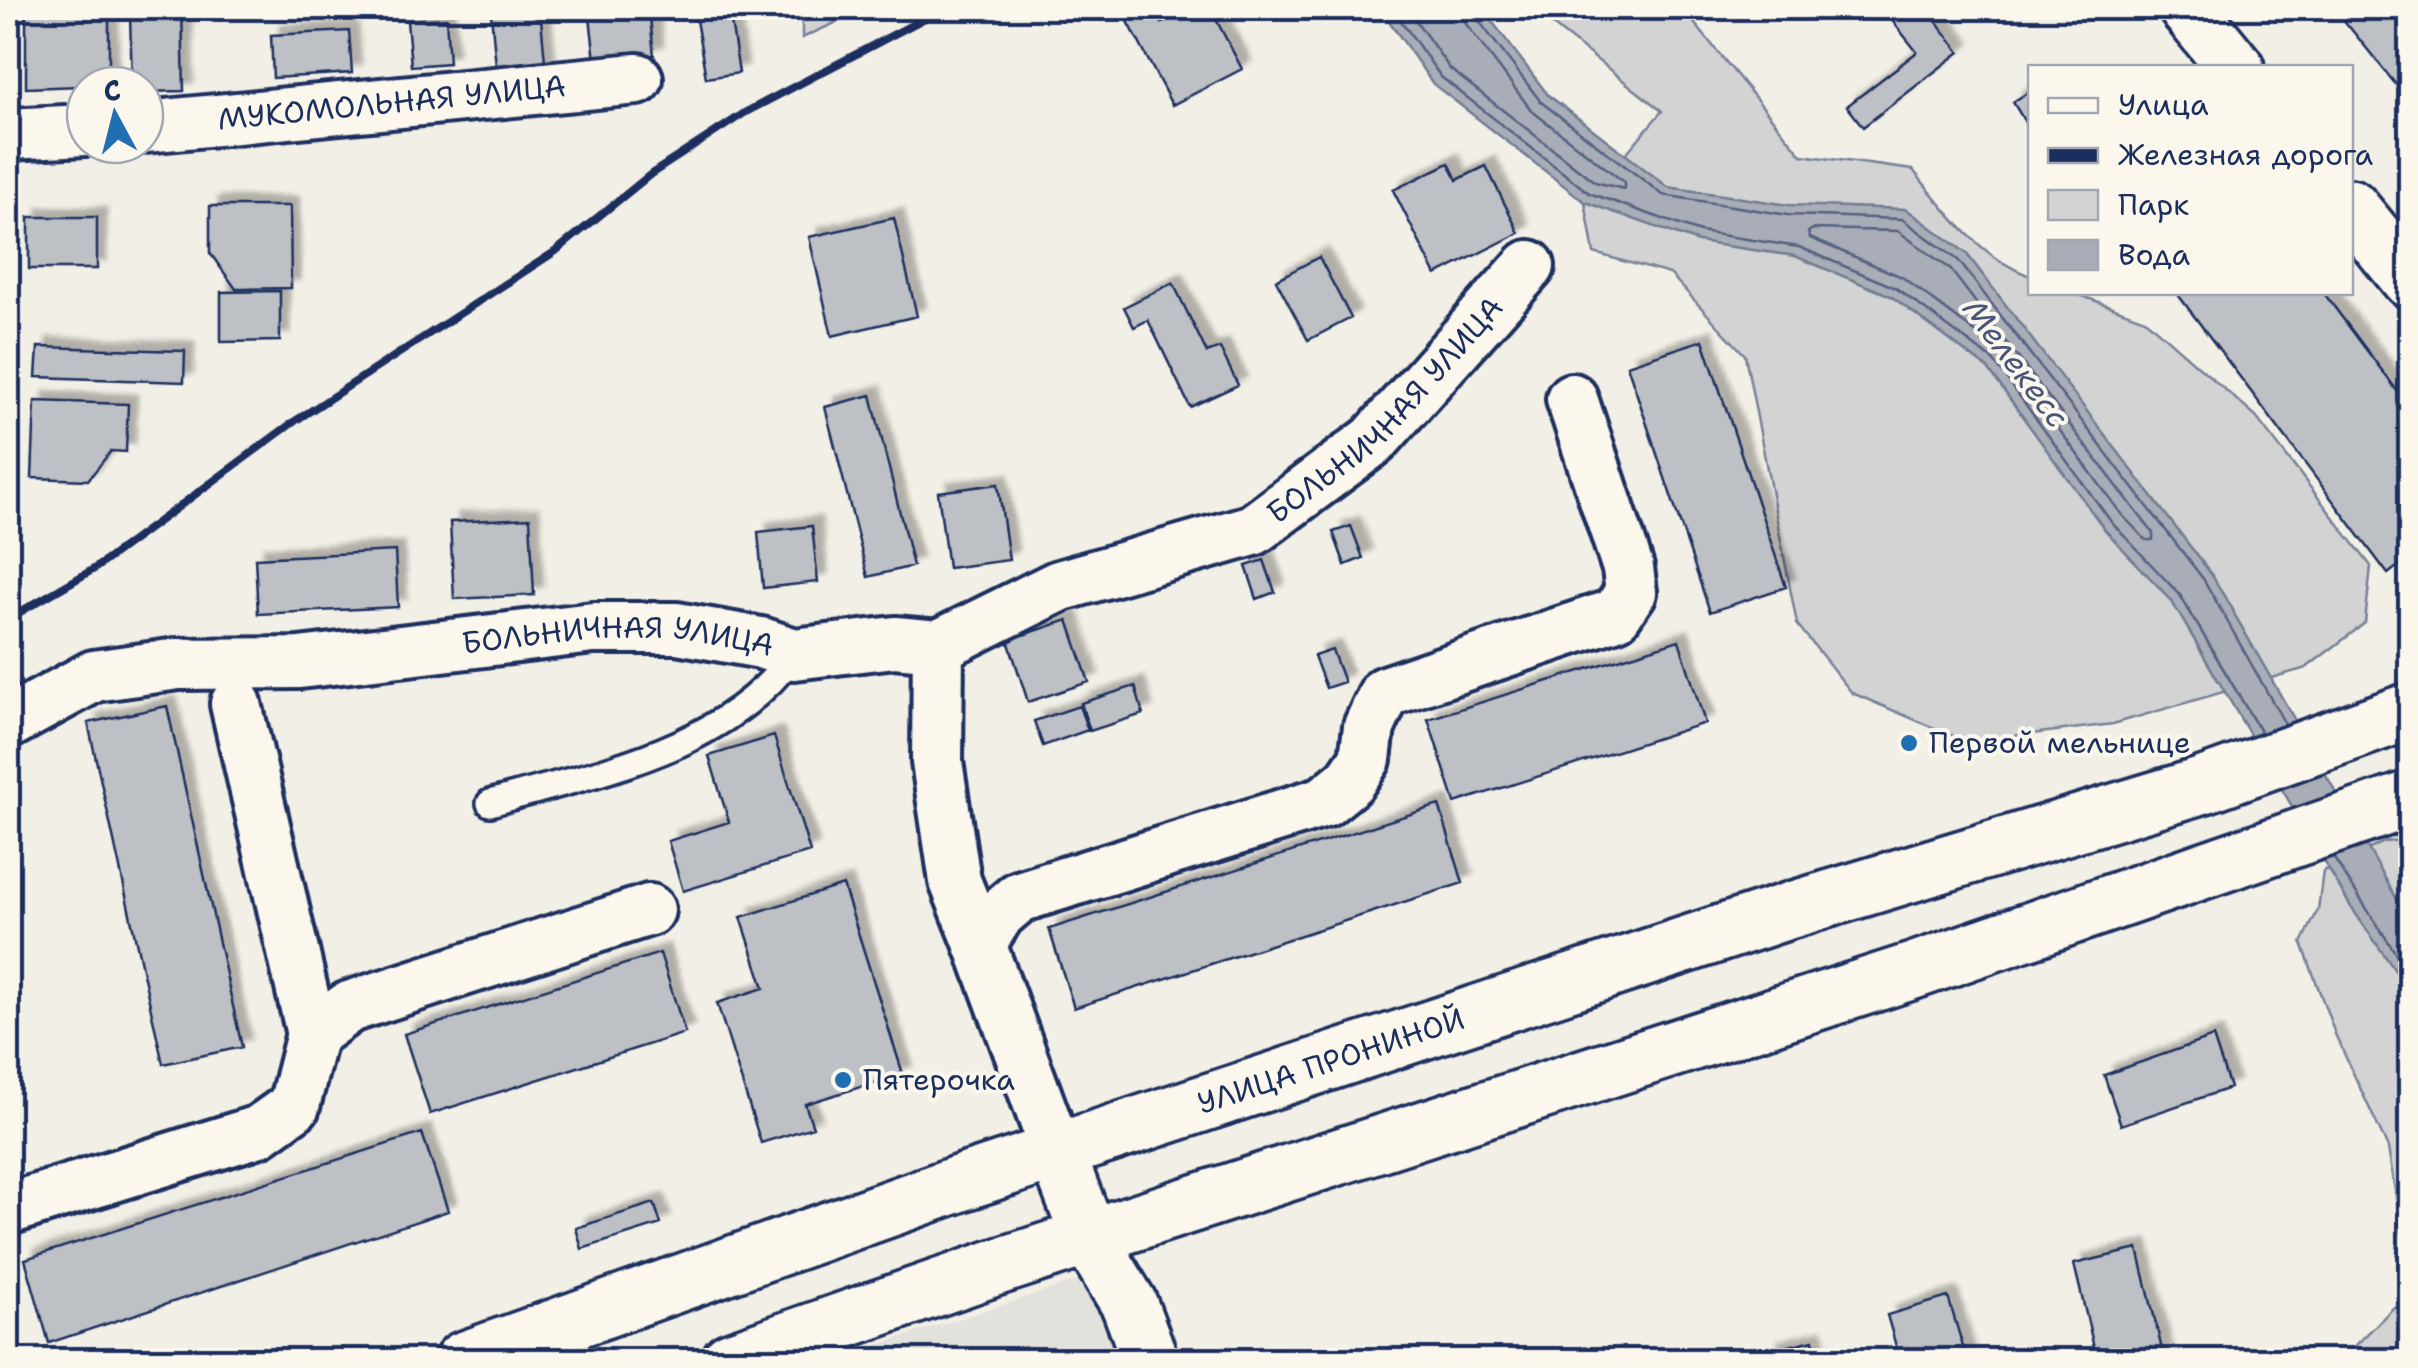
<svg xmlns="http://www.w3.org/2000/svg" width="2418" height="1368" font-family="'Shantell Sans',sans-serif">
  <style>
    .built { fill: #e2e1dc }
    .green { fill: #d2d3d2; stroke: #768198; stroke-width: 2.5 }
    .water { fill: #a9adb7; stroke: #707b93; stroke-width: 2.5 }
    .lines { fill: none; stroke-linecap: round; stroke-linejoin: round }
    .shore { stroke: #546182; stroke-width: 2.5 }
    .building { fill: #bdc0c4; stroke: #1b2f5e; stroke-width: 2.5; filter: url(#shadow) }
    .lane-casing { stroke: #1b2f5e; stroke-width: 32 }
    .street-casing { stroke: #1b2f5e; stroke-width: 58 }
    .secondary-casing { stroke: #1b2f5e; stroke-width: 62 }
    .lane { stroke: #fbf7ec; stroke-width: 25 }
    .street { stroke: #fbf7ec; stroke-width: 50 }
    .secondary { stroke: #fbf7ec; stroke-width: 55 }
    .rail { stroke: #1b2f5e; stroke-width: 8 }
    .poi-dot { fill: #1f6fb2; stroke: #fbf7ec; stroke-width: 4 }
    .labels { text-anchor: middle; stroke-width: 8; stroke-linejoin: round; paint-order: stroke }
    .street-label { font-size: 30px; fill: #1b2f5e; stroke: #fbf7ec }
    .poi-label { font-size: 30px; fill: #1b2f5e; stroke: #fbf7ec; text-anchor: start }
    .water-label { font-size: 32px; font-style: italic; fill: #465579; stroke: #fbf7ec }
  </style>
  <defs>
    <filter id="shadow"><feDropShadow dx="9" dy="-9" stdDeviation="2.5" flood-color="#0004"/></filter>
  </defs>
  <rect width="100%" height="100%" fill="#f2efe6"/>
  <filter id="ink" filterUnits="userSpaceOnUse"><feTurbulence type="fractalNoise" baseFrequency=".01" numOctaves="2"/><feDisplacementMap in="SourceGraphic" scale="20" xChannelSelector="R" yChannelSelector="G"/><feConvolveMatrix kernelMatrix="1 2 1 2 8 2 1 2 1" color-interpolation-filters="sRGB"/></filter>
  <g filter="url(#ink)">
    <!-- built -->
    <path class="built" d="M1096 1275 1123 1360H830Z"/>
    <!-- green -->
    <path class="green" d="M802 8H868L802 38Z
      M1531 8H1682L1802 155 1913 170C1947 212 1979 257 2030 276V292L2074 293 2145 319 2256 417 2371 566 2365 623 2306 668 2113 724 1967 742 1852 693 1797 624 1745 355 1670 274 1594 253 1585 202 1662 111Z
      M2410 839V1283L2388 1148 2335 1034 2302 943 2318 910 2323 871 2384 842Z
      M2410 1291V1360H2341Z"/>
    <!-- water -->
    <path class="water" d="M1380 8H1482L1548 95 1668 187 1789 205 1906 209 1966 253 2212 575 2410 922V992L2351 907 2171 600 2105 530 1988 369 1891 296 1795 256 1698 242 1585 202 1433 84Z"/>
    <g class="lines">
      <!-- shore -->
      <path class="shore" d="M1392 8 1441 77 1589 193 1700 232 1799 247 1896 288 1994 361 2112 523 2180 595 2261 733
        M1407 8 1450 69 1595 182 1624 189V182L1532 111 1466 24 1462 8
        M1475 8 1476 17 1541 102 1663 195 1788 215 1902 219 1958 260 2204 580 2285 724
        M1813 229 1898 231 1950 269 2153 533V540H2146L2122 515 2002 352 1902 277 1810 238 1808 232Z
        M2333 857 2410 975"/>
    </g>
    <!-- building -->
    <path class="building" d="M26 8H109V85L26 88Z
      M140 8H182L184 91 145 92V85H132L130 16H140Z
      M540 8 546 72 497 77 491 13Z
      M589 8H649L654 55 595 61Z
      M694 8H729L739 73 706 78Z
      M1121 8H1154L1162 23 1193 8H1210L1242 69 1172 105Z
      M1882 8H1926L1960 52 1863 127 1847 106 1917 52Z
      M2334 8H2410V102Z
      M446 18 449 63 411 66 407 21Z
      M349 31 352 73 273 78 271 35Z
      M2030 91V131L2013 102Z
      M1449 163 1457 180 1486 166 1519 233 1436 275 1393 190Z
      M210 206H290L291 288 236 289 210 253Z
      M29 217H97V269H29Z
      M894 218 917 316 832 336 809 237Z
      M1319 257 1351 318 1308 340 1276 280Z
      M1173 283 1207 353 1220 348 1238 385 1190 407 1148 320 1134 327 1124 307Z
      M280 291V341L221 342V292Z
      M2176 292H2323L2410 408V557L2388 574Z
      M1703 340 1786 587 1710 612 1627 365Z
      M38 347 185 351 184 382 36 377Z
      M871 395 913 566 868 577 825 407Z
      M35 401 128 404 126 452 111 451 88 480 32 478Z
      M998 484 1009 560 948 568 938 492Z
      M530 518 534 595 454 599 450 522Z
      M812 526 818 582 763 588 758 532Z
      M1351 526 1363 558 1345 565 1333 532Z
      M395 551 398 607 258 614 255 558Z
      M1264 560 1275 592 1257 599 1246 566Z
      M1068 620 1089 682 1028 702 1008 640Z
      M1679 640 1705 723 1455 803 1428 719Z
      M1332 650 1344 682 1326 688 1314 656Z
      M1135 686 1143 714 1090 731 1081 703Z
      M167 706 242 1047 163 1064 88 723Z
      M1079 706 1088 730 1043 746 1034 721Z
      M774 736 810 852 683 891 668 841 729 822 709 756Z
      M1439 805 1463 883 1074 1008 1049 929Z
      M843 885 903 1074 805 1104 813 1127 761 1143 717 1003 764 988 741 917Z
      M660 953 685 1033 430 1114 404 1034Z
      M2213 1037 2230 1088 2121 1125 2104 1075Z
      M422 1133 448 1211 49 1343 25 1259Z
      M654 1203 661 1224 582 1249 576 1228Z
      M2138 1249 2164 1358 2097 1360 2074 1264Z
      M1948 1297 1967 1360H1900L1887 1315Z
      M1813 1340 1818 1360H1772L1769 1351Z"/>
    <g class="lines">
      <defs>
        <path id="lane" d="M490 803C598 772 724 751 794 654"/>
        <g id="street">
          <path id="s1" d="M145 127 637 79"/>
          <path d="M8 134 85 130"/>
          <path d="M938 646 937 762 955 881 980 944"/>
          <path d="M236 704 312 1034"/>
          <path id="s2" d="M8 723 94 676 178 664 299 663 593 628H677L761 643 794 654 895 642 938 646 1059 586 1253 530 1374 440 1529 266"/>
          <path d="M1057 1153 980 944 999 914 1019 897 1324 802 1350 781 1365 759 1369 727 1385 692 1616 614 1631 592 1628 568 1572 399"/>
          <path d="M8 1209 259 1131 294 1106 312 1034 349 1007 649 910"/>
        </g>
        <g id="secondary">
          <path d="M2187 8 2236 68"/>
          <path d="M2350 207 2410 280"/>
          <path d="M1057 1153 1090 1240 1129 1304 1150 1360"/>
          <path id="s3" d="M463 1360 961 1183 1785 912 2204 785 2410 711"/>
          <path d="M730 1360 991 1269 1913 971 2410 799"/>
        </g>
      </defs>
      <!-- lane casing -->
      <use href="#lane" class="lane-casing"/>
      <!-- street casing -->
      <use href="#street" class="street-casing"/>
      <!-- secondary casing -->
      <use href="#secondary" class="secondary-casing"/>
      <!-- lane -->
      <use href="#lane" class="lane"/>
      <!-- street -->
      <use href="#street" class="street"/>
      <!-- secondary -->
      <use href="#secondary" class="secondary"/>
      <!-- rail -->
      <path class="rail" d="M8 619 94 569 295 421 556 251 651 174 746 112 944 8"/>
    </g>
  </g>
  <!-- markers -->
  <g class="poi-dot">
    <circle cx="1909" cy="743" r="10"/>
    <circle cx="843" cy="1080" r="10"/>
  </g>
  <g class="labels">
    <!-- street labels -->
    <g class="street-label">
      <text dy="10" stroke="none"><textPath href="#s1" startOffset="248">МУКОМОЛЬНАЯ УЛИЦА</textPath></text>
      <text dy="10" stroke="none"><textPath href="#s2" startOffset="1465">БОЛЬНИЧНАЯ УЛИЦА</textPath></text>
      <text dy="10" stroke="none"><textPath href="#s2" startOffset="625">БОЛЬНИЧНАЯ УЛИЦА</textPath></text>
      <text dy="10" stroke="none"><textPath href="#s3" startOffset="918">УЛИЦА ПРОНИНОЙ</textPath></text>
    </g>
    <!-- poi labels -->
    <g class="poi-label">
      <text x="1929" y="753">Первой мельнице</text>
      <text x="863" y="1090">Пятерочка</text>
    </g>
    <!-- water labels -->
    <g class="water-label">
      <text transform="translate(2016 363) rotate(53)" y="11">Мелекесс</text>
    </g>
  </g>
  <!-- margin -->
  <rect width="2418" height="1368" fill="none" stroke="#fbf7ec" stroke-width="40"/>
  <rect x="20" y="20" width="2378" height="1328" fill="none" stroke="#1b2f5e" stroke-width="4" filter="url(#ink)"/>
  <!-- legend -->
  <rect x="2028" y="65" width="325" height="230" fill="#fbf7ec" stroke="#a1a7b3" stroke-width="2.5"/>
  <rect x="2048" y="98" width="50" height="15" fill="#fbf7ec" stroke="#a1a7b3" stroke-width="2.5"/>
  <text x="2118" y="115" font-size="30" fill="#1b2f5e">Улица</text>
  <rect x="2048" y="148" width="50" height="15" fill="#1b2f5e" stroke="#a1a7b3" stroke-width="2.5"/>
  <text x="2118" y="165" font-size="30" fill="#1b2f5e">Железная дорога</text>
  <rect x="2048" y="190" width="50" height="30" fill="#d2d3d2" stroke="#a1a7b3" stroke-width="2.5"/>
  <text x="2118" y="215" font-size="30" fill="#1b2f5e">Парк</text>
  <rect x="2048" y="240" width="50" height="30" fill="#a9adb7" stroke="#a1a7b3" stroke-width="2.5"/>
  <text x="2118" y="265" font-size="30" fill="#1b2f5e">Вода</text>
  <!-- north arrow -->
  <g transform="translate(115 115) rotate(353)"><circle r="48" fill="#fbf7ec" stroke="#a1a7b3" stroke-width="2.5"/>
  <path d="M0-8L18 38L0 25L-18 38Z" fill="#1f6fb2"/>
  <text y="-15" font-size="28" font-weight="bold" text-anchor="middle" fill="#1b2f5e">С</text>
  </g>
</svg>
